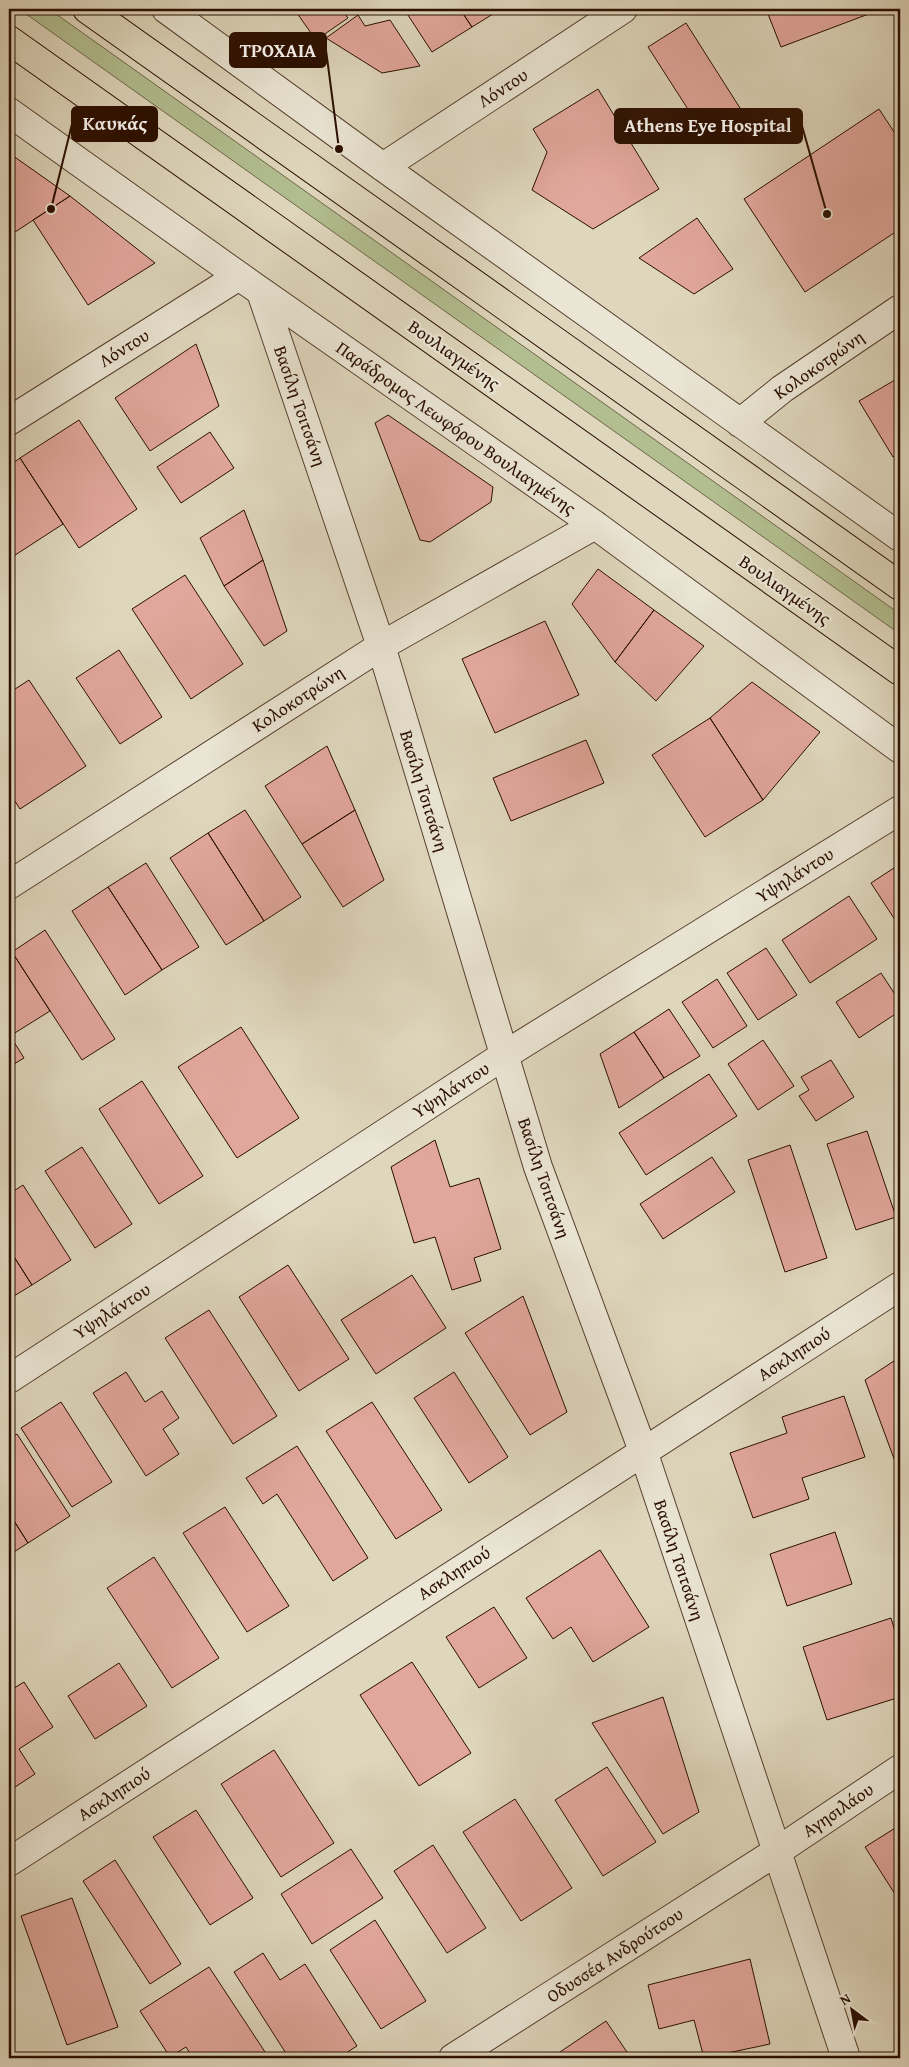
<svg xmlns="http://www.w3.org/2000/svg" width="909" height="2067" font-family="'Gentium Book Plus',serif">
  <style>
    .green { fill: #b2be90; stroke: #6e6648 }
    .building { fill: #e2a79c; stroke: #2a0e00 }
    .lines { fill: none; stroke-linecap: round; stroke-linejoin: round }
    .minor-casing { stroke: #57402f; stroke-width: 30 }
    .major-casing { stroke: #2a0e00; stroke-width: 30 }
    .minor { stroke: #eae5d4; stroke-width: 28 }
    .major { stroke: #dfd7bd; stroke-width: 28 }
    .labels { text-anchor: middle; stroke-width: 4.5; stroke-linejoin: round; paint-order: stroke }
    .street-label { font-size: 18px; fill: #2a0e00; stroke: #eae5d4 }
    .leader { fill: none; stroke: #2a0e00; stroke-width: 2 }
    .callout-dot { fill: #2a0e00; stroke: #eae5d4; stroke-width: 2 }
    .callout { fill: #2a0e00; stroke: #2a0e00; stroke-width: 2 }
    .callout-label { font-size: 19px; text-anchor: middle; font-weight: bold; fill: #fff }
  </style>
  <rect width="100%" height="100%" fill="#dfd7bd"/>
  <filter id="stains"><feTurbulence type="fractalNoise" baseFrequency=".004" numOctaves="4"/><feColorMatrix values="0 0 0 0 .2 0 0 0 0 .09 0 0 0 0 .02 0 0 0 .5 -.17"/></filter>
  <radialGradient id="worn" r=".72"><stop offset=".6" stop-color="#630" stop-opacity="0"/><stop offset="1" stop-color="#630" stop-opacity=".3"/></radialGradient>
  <!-- green -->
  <path class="green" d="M19 9H49L900 614V634Z"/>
  <!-- building -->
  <path class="building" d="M294 9H341L348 18 316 40Z
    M404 9H460L472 27 432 52Z
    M460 9H501L472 27Z
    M766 9H882L781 47Z
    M358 15 365 26 390 20 420 66 382 73 326 38Z
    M686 23 740 108 702 131 648 47Z
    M598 89 659 189 593 229 532 190 547 152 533 129Z
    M879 109 900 141V229L805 292 744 199Z
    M9 153 70 196 9 236Z
    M70 196 155 263 88 305 33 220Z
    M697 218 733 269 694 294 639 258Z
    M196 344 219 406 150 451 115 398Z
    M900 377V453L893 457 859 401Z
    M388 415 493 487 491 502 430 542 420 540 375 423Z
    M79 420 137 509 79 548 20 458Z
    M210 432 234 468 181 503 157 467Z
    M20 458 63 524 9 559V466Z
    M244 510 263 560 224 586 200 538Z
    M263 560 287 631 264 646 224 586Z
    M598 569 654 610 615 662 572 604Z
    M185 575 243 664 191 699 132 609Z
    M654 610 704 646 656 701 615 662Z
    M545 621 579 695 495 733 462 659Z
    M119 650 162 717 120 744 76 678Z
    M29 680 86 766 20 809 9 792V693Z
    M752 682 820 732 763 800 710 718Z
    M710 718 763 800 705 837 652 755Z
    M586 740 604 783 511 821 493 778Z
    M327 746 355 810 302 844 265 786Z
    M245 810 301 897 264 921 208 833Z
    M355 810 384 880 343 907 302 844Z
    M208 833 264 921 226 945 170 858Z
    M146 863 199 947 162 970 108 887Z
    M900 864V921L897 923 871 883Z
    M108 887 162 970 125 995 72 911Z
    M849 896 877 939 810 983 782 940Z
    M45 930 115 1039 82 1060 12 952Z
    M766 948 797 995 758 1020 727 973Z
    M12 952 50 1011 10 1036 9 954Z
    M881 973 900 1002V1011L859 1038 836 1002Z
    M717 979 747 1026 713 1048 682 1002Z
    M669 1009 700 1056 664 1078 634 1032Z
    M241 1027 299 1118 237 1158 178 1067Z
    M634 1032 664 1078 619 1108 600 1054Z
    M9 1034 24 1058 9 1067Z
    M763 1040 794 1086 758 1110 728 1064Z
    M831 1060 854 1097 816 1121 799 1096 809 1090 801 1077Z
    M709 1074 737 1116 646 1175 619 1133Z
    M142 1081 203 1176 159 1204 99 1109Z
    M867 1131 896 1217 856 1230 827 1144Z
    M435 1140 450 1187 479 1178 501 1249 474 1258 481 1281 452 1290 435 1237 414 1243 391 1167Z
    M790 1145 827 1258 785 1272 748 1160Z
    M82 1147 132 1224 95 1248 45 1171Z
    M712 1157 735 1192 663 1239 640 1204Z
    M23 1185 71 1260 32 1285 9 1249V1194Z
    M9 1249 32 1285 9 1299Z
    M288 1265 349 1359 299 1391 239 1297Z
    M412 1275 446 1328 376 1374 341 1320Z
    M523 1296 567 1412 530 1435 465 1333Z
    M209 1310 277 1416 233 1444 165 1338Z
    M900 1357V1475L865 1380Z
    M126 1372 145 1402 162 1391 179 1418 163 1429 179 1454 146 1476 93 1393Z
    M454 1372 508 1457 469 1483 414 1398Z
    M844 1396 865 1457 802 1478 809 1499 753 1518 730 1453 787 1433 782 1417Z
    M61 1402 112 1482 72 1507 21 1428Z
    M372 1402 442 1510 396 1539 326 1431Z
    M17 1434 70 1516 28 1543 9 1513V1439Z
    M297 1446 368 1558 333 1581 277 1494 263 1504 246 1478Z
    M225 1507 289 1606 247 1632 183 1533Z
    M9 1513 28 1543 9 1555Z
    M835 1532 852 1584 787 1606 770 1554Z
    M600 1550 649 1627 593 1662 571 1627 553 1639 526 1598Z
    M154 1557 219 1658 172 1688 107 1588Z
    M494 1607 527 1658 479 1688 446 1637Z
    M891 1618 900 1647V1697L827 1720 803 1647Z
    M412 1662 471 1753 419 1786 360 1695Z
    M119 1663 147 1706 95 1739 68 1696Z
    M24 1682 53 1727 19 1749 35 1774 9 1791V1686L11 1690Z
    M663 1697 699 1812 663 1834 592 1723Z
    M274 1750 334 1843 281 1877 221 1784Z
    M607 1767 656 1842 603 1876 555 1800Z
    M515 1799 572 1888 521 1921 463 1832Z
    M196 1810 253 1898 210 1925 153 1837Z
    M900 1825V1902L865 1847Z
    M433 1845 486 1928 447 1953 394 1871Z
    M351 1849 383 1898 312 1944 281 1894Z
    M115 1860 181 1964 150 1984 83 1881Z
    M72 1898 118 2027 67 2045 21 1916Z
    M375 1920 426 2001 381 2029 330 1950Z
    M263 1953 280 1980 305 1964 357 2046 338 2058H289L234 1972Z
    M900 1955V1969L894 1959Z
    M750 1959 770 2044 704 2058 694 2020 659 2029 648 1985Z
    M209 1967 269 2058H193L186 2047 170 2057 140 2011Z
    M606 2021 631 2058H551Z
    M151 2053 153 2058H137Z"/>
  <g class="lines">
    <defs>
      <path id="minor" d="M166 9 383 167 900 537
        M9 112 239 276 595 525 900 749
        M383 167 623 9
        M261 292 381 646 538 1167 643 1451 846 2058
        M9 421 239 276
        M740 423 782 389 900 309
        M9 885 381 646 595 525
        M9 1379 503 1056 900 810
        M9 1862 900 1286
        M453 2058 776 1852 900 1769"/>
      <path id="major" d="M87 9 900 586
        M9 40 900 671"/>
    </defs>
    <!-- minor casing -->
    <use href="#minor" class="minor-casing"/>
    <!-- major casing -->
    <use href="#major" class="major-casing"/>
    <!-- minor -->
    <use href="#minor" class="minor"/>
    <!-- major -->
    <use href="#major" class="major"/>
  </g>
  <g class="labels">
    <!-- street labels -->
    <g class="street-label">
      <text transform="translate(503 88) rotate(-33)" y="6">Λόντου</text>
      <text transform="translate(124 348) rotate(-32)" y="6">Λόντου</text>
      <text transform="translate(454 355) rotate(35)" y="6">Βουλιαγμένης</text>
      <text transform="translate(819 365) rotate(-35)" y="6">Κολοκοτρώνη</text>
      <text transform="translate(300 406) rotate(71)" y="6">Βασίλη Τσιτσάνη</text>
      <text transform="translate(456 428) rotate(35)" y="6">Παράδρομος Λεωφόρου Βουλιαγμένης</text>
      <text transform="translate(785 590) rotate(35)" y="6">Βουλιαγμένης</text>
      <text transform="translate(298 699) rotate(-33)" y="6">Κολοκοτρώνη</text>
      <text transform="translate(424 791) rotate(73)" y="6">Βασίλη Τσιτσάνη</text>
      <text transform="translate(795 875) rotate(-32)" y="6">Υψηλάντου</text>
      <text transform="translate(451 1090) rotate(-33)" y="6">Υψηλάντου</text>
      <text transform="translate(544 1178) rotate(71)" y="6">Βασίλη Τσιτσάνη</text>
      <text transform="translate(112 1311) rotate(-33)" y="6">Υψηλάντου</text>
      <text transform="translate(794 1354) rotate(-33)" y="6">Ασκληπιού</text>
      <text transform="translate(679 1560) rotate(72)" y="6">Βασίλη Τσιτσάνη</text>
      <text transform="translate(454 1573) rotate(-33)" y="6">Ασκληπιού</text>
      <text transform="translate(114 1794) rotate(-33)" y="6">Ασκληπιού</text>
      <text transform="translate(838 1810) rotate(-34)" y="6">Αγησιλάου</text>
      <text transform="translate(615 1955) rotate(-33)" y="6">Οδυσσέα Ανδρούτσου</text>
    </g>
  </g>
  <!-- callouts -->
  <path class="leader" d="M339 149L326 50M51 209L72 124M827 214L802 126"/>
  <g class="callout-dot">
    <circle cx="339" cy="149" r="5"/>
    <circle cx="51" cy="209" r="5"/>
    <circle cx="827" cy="214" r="5"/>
  </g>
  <g class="callout">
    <rect x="230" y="33" width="96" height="34" rx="5"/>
    <rect x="72" y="107" width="85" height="34" rx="5"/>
    <rect x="615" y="109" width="187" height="34" rx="5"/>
  </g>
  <g class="callout-label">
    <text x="278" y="57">ΤΡΟΧΑΙΑ</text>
    <text x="115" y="130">Καυκάς</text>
    <text x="708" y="132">Athens Eye Hospital</text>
  </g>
  <!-- margin -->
  <rect width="909" height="2067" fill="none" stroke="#dfd7bd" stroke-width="30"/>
  <rect x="10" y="10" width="889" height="2047" fill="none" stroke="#2a0e00" stroke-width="2.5"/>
  <rect x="15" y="15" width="879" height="2037" fill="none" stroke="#2a0e00"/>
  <!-- north arrow -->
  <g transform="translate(852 2010) rotate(328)" stroke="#eae5d4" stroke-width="4" paint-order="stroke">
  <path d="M0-4L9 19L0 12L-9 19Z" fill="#2a0e00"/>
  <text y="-8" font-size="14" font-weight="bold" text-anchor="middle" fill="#2a0e00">N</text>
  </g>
  <rect width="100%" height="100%" filter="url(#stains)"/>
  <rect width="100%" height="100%" fill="url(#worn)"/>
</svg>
